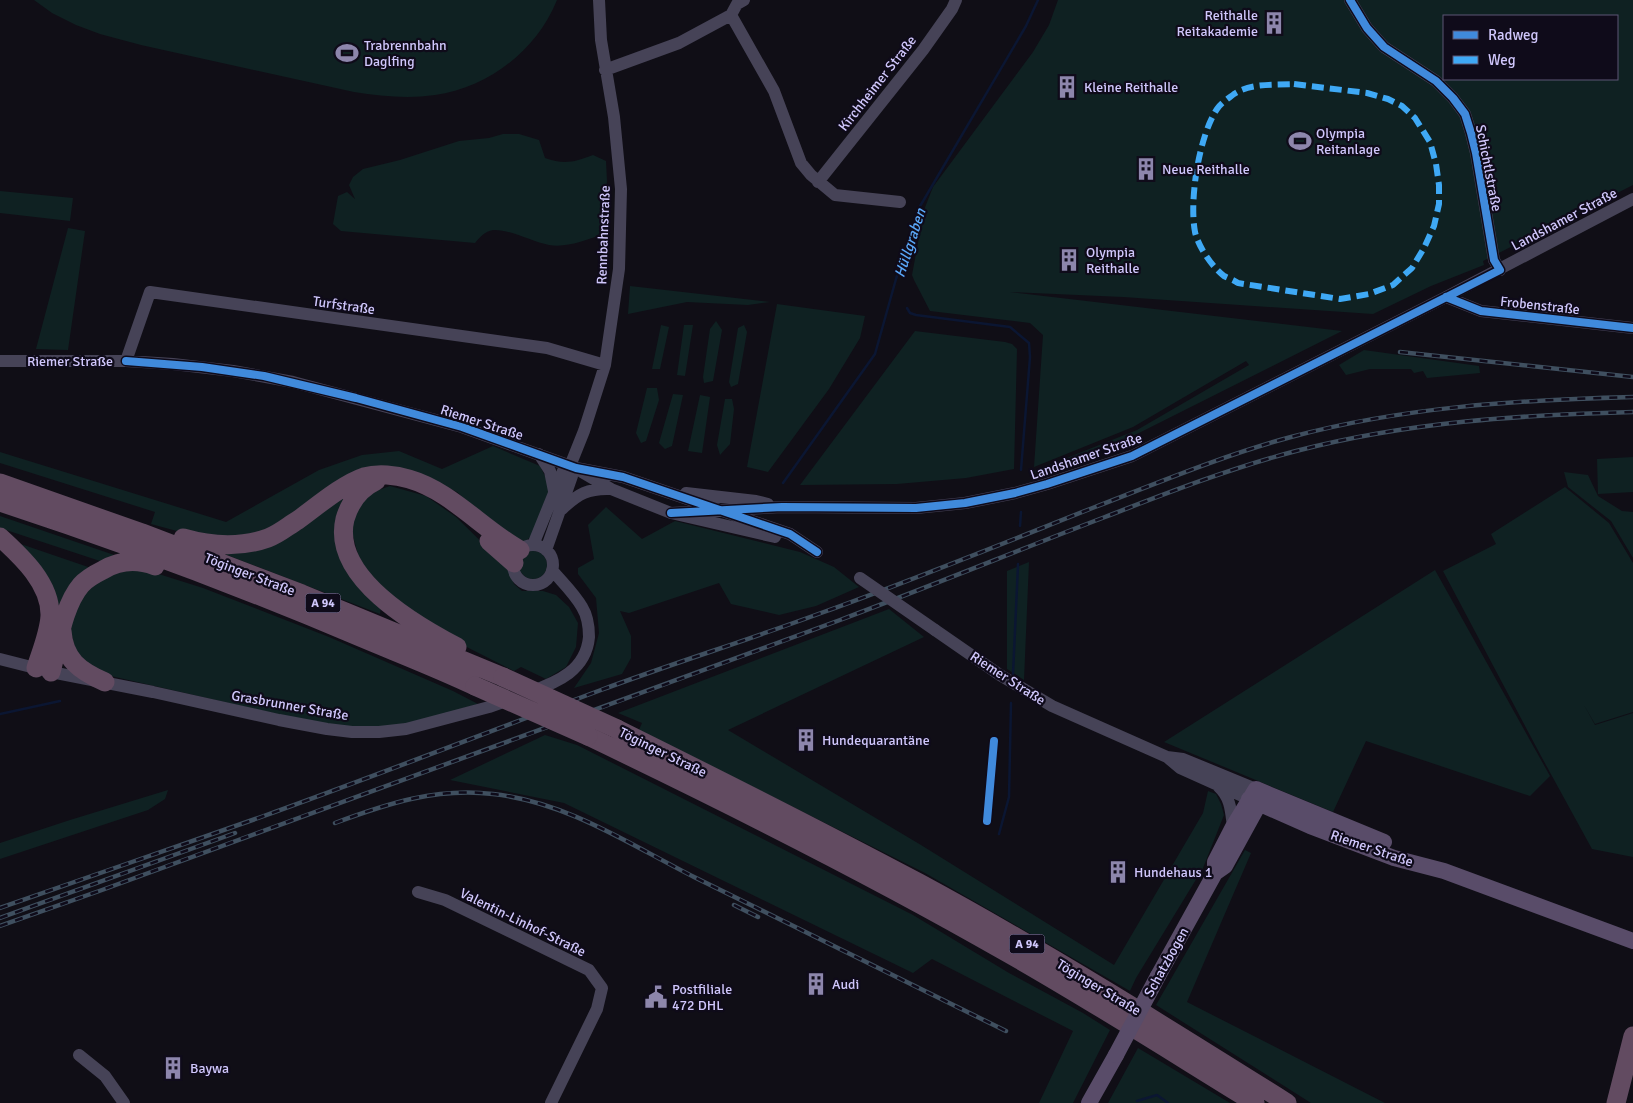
<svg xmlns="http://www.w3.org/2000/svg" width="1633" height="1103" font-family="Signika,sans-serif">
  <style>
    .green { fill: #0f2122; fill-rule: evenodd }
    .lines { fill: none; stroke-linecap: round; stroke-linejoin: round }
    .stream { stroke: #0b1632; stroke-width: 2.5 }
    .minor { stroke: #464357; stroke-width: 12 }
    .major { stroke: #594c69; stroke-width: 16 }
    .highway { stroke: #624b61; stroke-width: 19 }
    .rail-casing { stroke: #3f4f5f; stroke-width: 4.5 }
    .rail { stroke: #0f0b1a; stroke-width: 2.5; stroke-dasharray: 8; stroke-linecap: butt }
    .minor-bridge { stroke: #464357; stroke-width: 12 }
    .major-bridge { stroke: #594c69; stroke-width: 16 }
    .highway-bridge { stroke: #624b61; stroke-width: 19 }
    .quiet { stroke: #3fa9f5; stroke-width: 6; stroke-dasharray: 12 6; stroke-linecap: butt }
    .cycleway-casing { stroke: #0f0b1a; stroke-width: 11 }
    .cycleway { stroke: #408adc; stroke-width: 8 }
    .labels { text-anchor: middle; stroke-width: 4.5; stroke-linejoin: round; paint-order: stroke }
    .shield { fill: #0f0b1a; stroke: #968fb8; stroke-width: 1 }
    .shield-label { font-size: 12px; font-weight: bold; fill: #d0c7fc }
    .poi-label { font-size: 14px; fill: #d0c7fc; stroke: #0f0b1a; text-anchor: start }
    .street-label { font-size: 14px; fill: #d0c7fc; stroke: #0f0b1a }
    .water-label { font-size: 15px; font-style: italic; fill: #5aa7f8; stroke: #0f0b1a }
  </style>
  <rect width="100%" height="100%" fill="#100e16"/>
  <!-- green -->
  <path class="green" d="M34 0H557C537 50 488 88 435 95 407 99 381 96 354 92L141 45 100 34 76 25 52 13Z
    M1058 0H1633V185L1483 261 1484 265 1431 286 1373 314 1123 297 1010 292 1342 331 1139 433 1095 453 1035 473 1034 471 1137 430 1249 365 1246 361 1133 427 1034 467 1043 335 1030 323 930 311 914 280 912 275 924 210 933 187 1033 52 1049 25ZM1444 16H1617V79H1444Z
    M503 134H519L539 140 545 158C564 165 575 162 593 155L606 161 607 181 601 235C585 240 567 248 549 245 532 242 510 229 493 230 485 231 479 238 475 243L341 231 333 224 338 196 347 192 355 199 349 185 353 177 363 169 400 160 459 141 489 138Z
    M0 191 73 198 70 221 0 213Z
    M68 228 85 231 68 350 36 349Z
    M630 286 770 302 748 305 687 302 628 314Z
    M777 304 865 316 860 338 829 389 768 472 747 467Z
    M716 321 722 330 713 381 704 383 703 377 710 329Z
    M661 325 669 327 660 369H652Z
    M684 325H693L685 376 677 375Z
    M744 325 747 332 738 384 731 387 729 382 738 328Z
    M915 331 1005 342 1012 344 1017 349 1014 469 966 478 897 484 800 485Z
    M1364 350 1479 366 1480 373 1427 378 1423 371 1414 373 1411 369H1370L1346 375 1339 365Z
    M647 388H657L659 400 646 441 641 443 636 433Z
    M673 394 683 395 672 446 665 449 659 443Z
    M700 395 710 397 702 453 688 451Z
    M725 399H732L734 409 730 444 720 455 717 445Z
    M493 446 540 466 551 488C547 501 539 531 528 539 522 544 516 542 509 540L457 492 424 476 400 468 253 539 199 537 151 524 155 512 0 463V452L226 522 319 470 362 455 399 451 442 469Z
    M1633 457V492L1598 494 1597 459Z
    M1564 472 1588 475 1598 496 1622 511 1633 512V558L1611 521 1568 487Z
    M358 485 342 563 362 592 381 606 380 614 222 553Z
    M390 486 426 496 456 517 506 566 514 584 522 591H543L556 595 569 607 578 623 576 647 566 667 546 679 521 667 514 671 451 639 382 594 363 572 349 522 358 503 373 492Z
    M1565 487 1609 523 1633 563V712L1595 724 1584 705 1595 725 1633 713V857L1592 849 1541 756 1582 732 1541 756 1443 571 1496 544 1491 534Z
    M606 507 642 539 675 521 800 552 834 567 859 587 816 606 779 615 731 604 719 583 629 613 620 611 631 636V658L622 674 574 688 591 663 599 633 596 598 578 574V568L594 559 588 525Z
    M0 516 126 559 106 563 0 528Z
    M12 541 94 569 58 617Z
    M519 565a14 14 0 1 1 28 0a14 14 0 1 1-28 0Z
    M1029 562 1024 680 1007 669V571Z
    M119 570H146L203 588 329 637 453 691 478 704 422 721 369 729 312 722 89 671 78 661 69 625 87 588Z
    M1435 570 1550 776 1530 796 1366 741 1333 812 1164 742Z
    M889 609 924 637 728 730 921 845 1114 965 1203 813 1208 791 1216 794 1221 804 1224 815 1203 868 1136 978 1130 991 925 873 639 730 642 723 618 713Z
    M545 735 577 745 913 915 1009 973 1083 1013 1110 1030 1073 1103H1039L1073 1031 932 959 913 973 564 803 450 780Z
    M168 790 165 799 148 810 0 859V843L70 820Z
    M1245 850 1251 853 1187 1002 1385 1103H1311L1156 1005Z
    M1138 1048 1230 1103H1108Z"/>
  <g class="lines">
    <!-- stream -->
    <path class="stream" d="M907 308 910 313 916 315 1010 327 1029 343 1030 357 1021 470
      M783 483 875 354 896 279 919 208 1026 26 1038 0
      M1020 526 1021 512
      M1013 674 1018 564
      M0 714 60 701
      M999 834 1009 797 1011 703
      M1137 1101 1157 1095 1168 1103"/>
    <!-- minor -->
    <path class="minor" d="M1350 0 1367 28 1384 47 1436 81 1453 98 1465 114 1471 133 1476 153 1494 260 1500 270
      M731 15 774 91 801 163 811 175 835 195 900 202
      M605 70 679 43 731 15 737 4 744 0
      M818 182 923 50 952 9 956 0
      M1446 297 1481 311 1633 328
      M0 361H126L173 364 233 371 293 382 462 427 576 468 623 477 790 534 817 552
      M126 361 150 292 547 348 605 365
      M539 454 550 471 554 491
      M582 472 611 489 671 513 775 537
      M686 493 756 501 768 504
      M562 509C578 494 588 488 611 489
      M671 513 782 507 916 508 965 503 1015 493 1047 484 1132 456 1446 297 1633 199
      M533 545 563 471 570 466 584 431 605 365 619 269 621 189 614 117 601 40 599 0
      M513 565a20 20 0 1 1 40 0a20 20 0 1 1-40 0Z
      M546 550 572 476 570 466
      M935 630 1000 675 1052 706 1167 757 1180 768 1249 799
      M0 659 51 672 153 692 279 720 327 729 352 732H379L406 729 489 707 509 700
      M530 692C558 682 586 670 589 637 589 627 587 615 582 607 574 593 562 582 552 570
      M1167 757 1183 759 1256 789
      M1219 787C1231 798 1231 812 1233 827
      M418 892 445 900 589 970 602 988 597 1009 551 1103
      M79 1055 105 1076 124 1103"/>
    <!-- major -->
    <path class="major" d="M1249 799 1310 826 1394 858 1444 871 1633 941
      M1215 873V862L1233 827 1256 789 1384 842
      M1158 976 1215 873 1225 866 1264 795
      M1089 1103 1116 1055"/>
    <!-- highway -->
    <path class="highway" d="M376 481C359 489 350 502 345 519 331 577 415 625 457 647
      M0 483 142 533 302 594 503 677
      M0 502C122 542 242 587 360 637 398 653 437 668 475 686
      M0 537C22 557 51 584 50 616 49 633 41 652 36 668
      M183 538C211 546 240 548 268 538 279 534 288 526 298 520 316 507 343 484 364 477 378 473 396 475 409 479 451 491 482 529 520 550
      M489 541 514 563
      M62 631C64 660 80 671 105 682
      M51 672C58 646 63 606 81 585 87 578 95 574 103 570 120 560 137 559 155 566
      M617 729C718 779 819 830 919 883 1045 951 1166 1027 1287 1103
      M588 736C730 804 870 874 1006 952 1091 1000 1172 1052 1255 1103
      M1616 1103 1633 1036"/>
    <defs>
      <path id="rail" d="M1400 352 1633 377
        M335 823C386 804 437 787 493 794 567 802 629 844 694 877 798 928 902 980 1006 1031
        M734 905 758 917
        M0 908C87 877 174 848 261 817 375 776 488 732 601 690 674 663 748 640 821 613 913 580 1004 543 1095 507 1160 482 1224 455 1291 437 1403 407 1517 400 1633 397
        M0 918 235 833
        M0 926 102 890C348 799 595 711 840 620 929 587 1016 551 1105 517 1167 493 1231 468 1296 451 1408 422 1518 415 1633 412"/>
    </defs>
    <!-- rail casing -->
    <use href="#rail" class="rail-casing"/>
    <!-- rail -->
    <use href="#rail" class="rail"/>
    <!-- minor-bridge -->
    <path class="minor-bridge" d="M860 578 935 630"/>
    <!-- major-bridge -->
    <path class="major-bridge" d="M1116 1055 1158 976"/>
    <!-- highway-bridge -->
    <path class="highway-bridge" d="M503 677 617 729
      M475 686 588 736"/>
    <!-- quiet -->
    <path class="quiet" d="M1294 84 1367 93 1388 99 1402 106 1415 118 1430 142 1436 164 1439 185V204L1434 226 1424 248 1412 268 1393 285 1369 294 1340 299 1238 283C1234 280 1228 278 1224 276 1212 267 1198 246 1195 232 1189 200 1199 136 1217 109 1221 103 1229 98 1234 94 1250 83 1275 85 1294 84Z"/>
    <defs>
      <path id="cycleway" d="M1446 297 1481 311 1633 328
        M126 361 202 367 264 376 356 398 462 427 576 468 623 477 790 534 817 552
        M671 513 782 507 916 508 965 503 1015 493 1047 484 1132 456 1500 270 1494 260 1476 153 1471 133 1465 114 1453 98 1436 81 1384 47 1367 28 1350 0
        M987 821 994 741"/>
    </defs>
    <!-- cycleway casing -->
    <use href="#cycleway" class="cycleway-casing"/>
    <!-- cycleway -->
    <use href="#cycleway" class="cycleway"/>
  </g>
  <!-- icons -->
  <defs>
    <symbol id="building-bare" viewBox="-9 -9 18 18"><path d="M-4-6H4V6H1V3H-1V6H-4ZM-2.5-4.3h1.7v1.8h-1.7ZM.8-4.3h1.7v1.8H.8ZM-2.5-1h1.7V.8h-1.7ZM.8-1h1.7V.8H.8Z" fill="#8d86ac" stroke="#0f0b1a" stroke-width="2.5" paint-order="stroke"/></symbol>
    <symbol id="stadium-bare" viewBox="-9 -9 18 18"><path d="M0-5a6.5 5 0 1 0 0 10a6.5 5 0 1 0 0-10ZM-3.5-1.8h7v3.6h-7Z" fill="#8d86ac" stroke="#0f0b1a" stroke-width="2.5" paint-order="stroke"/></symbol>
    <symbol id="civic-bare" viewBox="-9 -9 18 18"><path d="M-.6-6.5H3V-4.5H.6V-3L4-1V1h2V6H-6V1h2V-1L-.6-3ZM-1.2 2.5V6h2.4V2.5Z" fill="#8d86ac" stroke="#0f0b1a" stroke-width="2.5" paint-order="stroke"/></symbol>
  </defs>
  <g fill-rule="evenodd">
    <use href="#building-bare" x="1258" y="7" width="32" height="32"/>
    <use href="#stadium-bare" x="331" y="37" width="32" height="32"/>
    <use href="#building-bare" x="1051" y="71" width="32" height="32"/>
    <use href="#stadium-bare" x="1284" y="125" width="32" height="32"/>
    <use href="#building-bare" x="1130" y="153" width="32" height="32"/>
    <use href="#building-bare" x="1053" y="244" width="32" height="32"/>
    <use href="#building-bare" x="790" y="724" width="32" height="32"/>
    <use href="#building-bare" x="1102" y="856" width="32" height="32"/>
    <use href="#building-bare" x="800" y="968" width="32" height="32"/>
    <use href="#civic-bare" x="640" y="981" width="32" height="32"/>
    <use href="#building-bare" x="157" y="1052" width="32" height="32"/>
  </g>
  <g class="labels">
    <!-- shield labels -->
    <g class="shield">
      <rect x="305.5" y="593.5" width="35" height="19" rx="4"/>
      <rect x="1009.5" y="934.5" width="35" height="19" rx="4"/>
    </g>
    <g class="shield-label">
      <text x="323" y="607">A 94</text>
      <text x="1027" y="948">A 94</text>
    </g>
    <!-- poi labels -->
    <g class="poi-label">
      <text x="1258" y="20" text-anchor="end">Reithalle<tspan x="1258" dy="16">Reitakademie</tspan></text>
      <text x="364" y="50">Trabrennbahn<tspan x="364" dy="16">Daglfing</tspan></text>
      <text x="1084" y="92">Kleine Reithalle</text>
      <text x="1316" y="138">Olympia<tspan x="1316" dy="16">Reitanlage</tspan></text>
      <text x="1162" y="174">Neue Reithalle</text>
      <text x="1086" y="257">Olympia<tspan x="1086" dy="16">Reithalle</tspan></text>
      <text x="822" y="745">Hundequarantäne</text>
      <text x="1134" y="877">Hundehaus 1</text>
      <text x="832" y="989">Audi</text>
      <text x="672" y="994">Postfiliale<tspan x="672" dy="16">472 DHL</tspan></text>
      <text x="190" y="1073">Baywa</text>
    </g>
    <!-- street labels -->
    <g class="street-label">
      <text transform="translate(877 83) rotate(-52)" y="5">Kirchheimer Straße</text>
      <text transform="translate(1489 168) rotate(79)" y="5">Schichtlstraße</text>
      <text transform="translate(1564 219) rotate(-28)" y="5">Landshamer Straße</text>
      <text transform="translate(603 235) rotate(-88)" y="5">Rennbahnstraße</text>
      <text transform="translate(344 305) rotate(8)" y="5">Turfstraße</text>
      <text transform="translate(1540 305) rotate(6)" y="5">Frobenstraße</text>
      <text x="70" y="366">Riemer Straße</text>
      <text transform="translate(482 422) rotate(18)" y="5">Riemer Straße</text>
      <text transform="translate(1086 456) rotate(-19)" y="5">Landshamer Straße</text>
      <text transform="translate(250 574) rotate(21)" y="5">Töginger Straße</text>
      <text transform="translate(1008 678) rotate(33)" y="5">Riemer Straße</text>
      <text transform="translate(290 705) rotate(10)" y="5">Grasbrunner Straße</text>
      <text transform="translate(663 752) rotate(26)" y="5">Töginger Straße</text>
      <text transform="translate(1372 848) rotate(19)" y="5">Riemer Straße</text>
      <text transform="translate(523 922) rotate(26)" y="5">Valentin-Linhof-Straße</text>
      <text transform="translate(1166 962) rotate(-61)" y="5">Schatzbogen</text>
      <text transform="translate(1099 987) rotate(31)" y="5">Töginger Straße</text>
    </g>
    <!-- water labels -->
    <g class="water-label">
      <text transform="translate(910 243) rotate(-72)" y="5">Hüllgraben</text>
    </g>
  </g>
  <!-- legend -->
  <rect x="1443" y="15" width="175" height="65" fill="#0f0b1a" stroke="#5c5674"/>
  <rect x="1453" y="31" width="25" height="8" fill="#408adc" stroke="#5c5674"/>
  <text x="1488" y="40" font-size="15" fill="#d0c7fc">Radweg</text>
  <rect x="1453" y="56" width="25" height="8" fill="#3fa9f5" stroke="#5c5674"/>
  <text x="1488" y="65" font-size="15" fill="#d0c7fc">Weg</text>
</svg>
